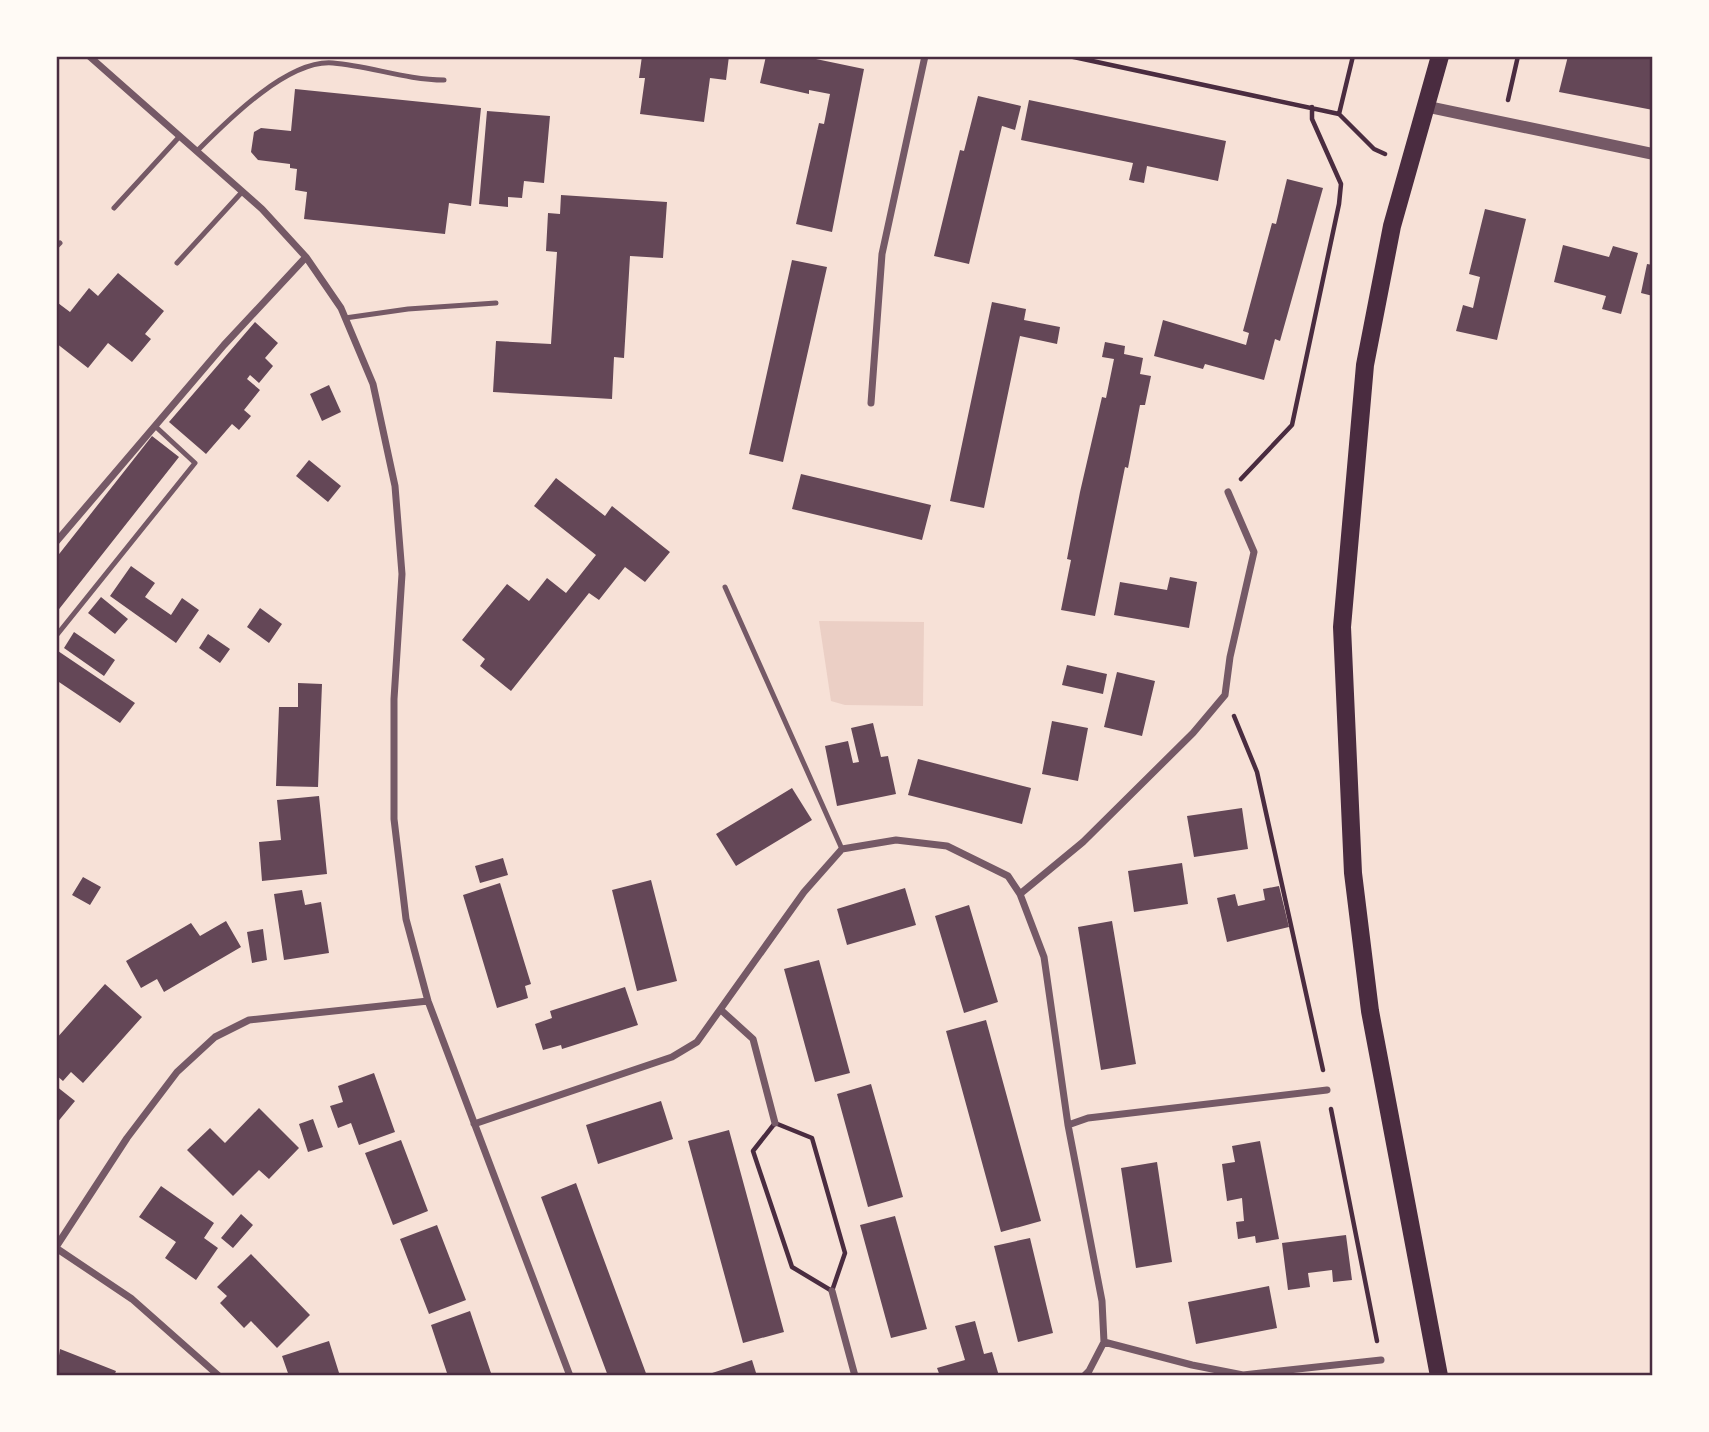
<svg xmlns="http://www.w3.org/2000/svg" width="1709" height="1432" font-family="'Crimson Pro',serif">
  <style>
    .green { fill: #ebcfc5 }
    .building { fill: #644757 }
    .lines { fill: none; stroke-linecap: round; stroke-linejoin: round }
    .path { stroke: #4a2c40; stroke-width: 4.5 }
    .service { stroke: #755966; stroke-width: 5 }
    .minor { stroke: #755966; stroke-width: 7 }
    .tertiary { stroke: #755966; stroke-width: 12 }
    .primary { stroke: #4a2c40; stroke-width: 18 }
    .neatline { fill: none; stroke: #4a2c40; stroke-width: 2.5 }
  </style>
  <rect width="100%" height="100%" fill="#f7e1d7"/>
  <!-- green -->
  <path class="green" d="M819 621 924 622 923 706 845 705 831 701Z"/>
  <!-- building -->
  <path class="building" d="M642 56H729L726 80 710 78 704 122 640 114 645 78H639Z
    M766 56H817L816 59 864 69 832 232 796 224 819 123 824 124 830 94 809 90V94L760 83Z
    M1568 56H1653V110L1559 92Z
    M295 89 481 108 471 206 449 203 445 234 304 219 307 192 295 190 297 169 290 168V164L258 160 251 152 254 132 261 128 291 131Z
    M978 96 1021 106 1015 130 1002 126 969 264 934 256 960 150 964 151Z
    M1029 100 1226 141 1218 181 1147 166 1144 183 1129 180 1133 163 1021 140Z
    M487 111 550 116 544 183 524 181 522 198 508 197V207L479 204Z
    M1287 179 1323 188 1280 341 1275 339 1264 380 1205 364 1203 369 1154 356 1163 320 1246 345 1249 333 1243 331 1272 223 1276 224Z
    M561 195 667 202 663 258 630 256 624 358 614 357 612 399 493 392 496 341 551 344 557 252 546 251 548 213 560 214Z
    M1485 209 1526 219 1497 340 1456 331 1463 305 1473 308 1480 277 1469 274Z
    M1563 245 1609 257 1613 246 1638 253 1621 314 1602 309 1606 296 1554 282Z
    M792 260 827 267 783 462 749 454Z
    M1647 264 1653 265V296L1641 293Z
    M118 273 164 311 145 334 151 339 132 362 108 343 88 368 56 343V306L58 303 70 312 89 288 98 296Z
    M992 302 1026 309 1024 320 1060 327 1057 344 1020 336 984 508 950 501Z
    M255 322 278 343 265 358 273 366 259 383 250 375 247 379 260 390 244 410 251 416 239 430 232 424 206 454 169 422Z
    M1105 342 1125 346 1124 354 1143 358 1140 374 1151 376 1145 405H1140L1128 468 1125 467 1095 616 1061 610 1071 560 1067 559 1080 492 1102 397 1106 398 1114 359 1102 357Z
    M329 385 341 412 322 421 310 394Z
    M152 436 179 457 56 613V558Z
    M309 460 341 486 328 502 296 476Z
    M801 474 931 505 922 540 792 509Z
    M556 478 605 516 612 506 670 552 645 582 625 567 599 600 589 593 511 691 480 666 485 659 462 640 507 584 529 601 547 578 566 593 596 555 534 506Z
    M131 566 155 583 145 597 171 615 182 598 199 610 176 643 110 596Z
    M1170 577 1197 582 1189 628 1114 615 1120 582 1167 590Z
    M101 597 128 619 115 634 88 613Z
    M260 608 282 624 269 643 247 627Z
    M74 632 115 660 104 676 64 648Z
    M208 634 230 649 220 663 199 648Z
    M58 651 135 703 120 723 56 680Z
    M1067 665 1107 674 1103 694 1062 685Z
    M1117 672 1155 681 1142 736 1104 727Z
    M298 683 322 684 318 787 276 786 279 707H298Z
    M1052 721 1088 728 1078 781 1042 774Z
    M873 723 881 757 888 756 896 794 837 806 825 746 848 741 853 763 859 762 851 728Z
    M918 759 1031 788 1022 824 908 795Z
    M792 788 812 820 736 866 716 834Z
    M319 796 327 874 262 881 259 842 281 840 277 800Z
    M1242 808 1248 849 1194 857 1187 816Z
    M503 858 508 875 480 883 475 866Z
    M1182 863 1188 904 1134 912 1128 871Z
    M83 877 101 887 90 905 72 895Z
    M651 880 677 981 637 991 612 890Z
    M500 883 531 984 525 986 528 998 497 1008 463 895Z
    M1279 886 1289 927 1227 942 1217 898 1235 894 1238 906 1265 900 1263 889Z
    M905 888 916 925 847 945 837 909Z
    M302 890 305 905 321 902 329 953 284 960 274 894Z
    M969 905 998 1002 964 1013 935 916Z
    M226 921 241 947 164 992 157 979 141 988 126 961 191 923 200 936Z
    M1112 921 1136 1064 1101 1070 1078 927Z
    M263 929 267 960 252 963 247 932Z
    M819 960 850 1073 815 1082 784 969Z
    M105 984 142 1017 83 1083 71 1072 63 1081 56 1075V1039Z
    M625 987 638 1025 562 1049 561 1045 543 1050 535 1024 552 1018 550 1011Z
    M986 1020 1041 1221 1001 1232 946 1031Z
    M374 1073 395 1132 359 1145 351 1123 338 1128 330 1106 343 1102 338 1086Z
    M871 1084 903 1197 868 1207 837 1094Z
    M56 1086 75 1101 56 1124Z
    M661 1101 673 1139 598 1164 586 1125Z
    M259 1108 299 1148 269 1179 259 1170 233 1196 187 1150 210 1128 225 1143Z
    M313 1119 323 1147 308 1152 299 1124Z
    M729 1130 784 1332 743 1343 688 1141Z
    M401 1140 428 1211 393 1225 365 1153Z
    M1260 1141 1279 1239 1256 1243 1255 1236 1238 1239 1236 1222 1244 1221 1242 1198 1227 1201 1222 1164 1235 1162 1232 1146Z
    M1157 1162 1172 1262 1136 1268 1121 1168Z
    M576 1183 594 1233 647 1376H608L541 1197Z
    M161 1186 214 1223 204 1238 218 1248 196 1280 165 1258 176 1242 139 1217Z
    M241 1214 253 1225 233 1248 221 1238Z
    M895 1216 927 1329 891 1338 860 1225Z
    M437 1225 466 1300 429 1314 400 1239Z
    M1346 1235 1352 1280 1333 1282 1332 1270 1308 1273 1310 1287 1288 1290 1282 1243Z
    M1030 1238 1053 1333 1018 1342 994 1246Z
    M251 1254 310 1315 277 1348 251 1321 244 1328 220 1303 227 1296 217 1287Z
    M1269 1286 1277 1328 1196 1344 1188 1302Z
    M470 1311 492 1376H448L431 1325Z
    M975 1321 984 1354 992 1352 999 1376H940L937 1368 965 1360 955 1326Z
    M329 1341 340 1376H289L282 1356Z
    M60 1349 116 1371 114 1376H56Z
    M752 1360 757 1376H707L706 1375Z"/>
  <g class="lines">
    <!-- path -->
    <path class="path" d="M1069 56 1339 114 1374 149 1385 154
      M1508 100 1518 56
      M1339 114 1353 56
      M1241 479 1292 425 1339 204 1341 184 1312 119V107
      M1234 716 1257 772 1323 1070
      M1331 1109 1377 1341
      M775 1123 812 1138 845 1253 832 1291 792 1267 753 1151Z"/>
    <!-- service -->
    <path class="service" d="M197 151C227 121 288 59 333 63 370 66 406 80 444 80
      M114 208 180 136
      M56 247 60 243
      M177 263 242 192
      M345 318 408 309 496 303
      M725 587 842 849
      M56 636 195 463 155 426"/>
    <!-- minor -->
    <path class="minor" d="M89 56 262 209 306 257 341 308 373 384 395 486 402 574 394 699V819L406 919 428 1001 570 1376
      M871 403 882 254 925 56
      M56 542 224 345 306 257
      M1020 894 1083 842 1193 733 1225 695 1230 657 1254 552 1228 492
      M721 1010 753 1039 775 1123
      M474 1124 672 1057 697 1042 804 892 842 849 896 840 947 846 1008 876 1020 894 1044 957 1068 1125 1102 1301 1104 1342 1089 1371 1084 1376
      M1068 1125 1088 1118 1327 1090
      M56 1247 127 1138 177 1072 215 1037 249 1020 428 1001
      M56 1248 132 1299 219 1376
      M832 1291 855 1376
      M1104 1342 1192 1365 1243 1375 1381 1360"/>
    <!-- tertiary -->
    <path class="tertiary" d="M1424 106 1653 154"/>
    <!-- primary -->
    <path class="primary" d="M1439 1376 1370 1011 1353 873 1342 627 1365 365 1392 226 1440 56"/>
  </g>
  <!-- border -->
  <rect width="1709" height="1432" fill="none" stroke="#fffaf5" stroke-width="116"/>
  <rect x="58" y="58" width="1593" height="1316" class="neatline"/>
</svg>
